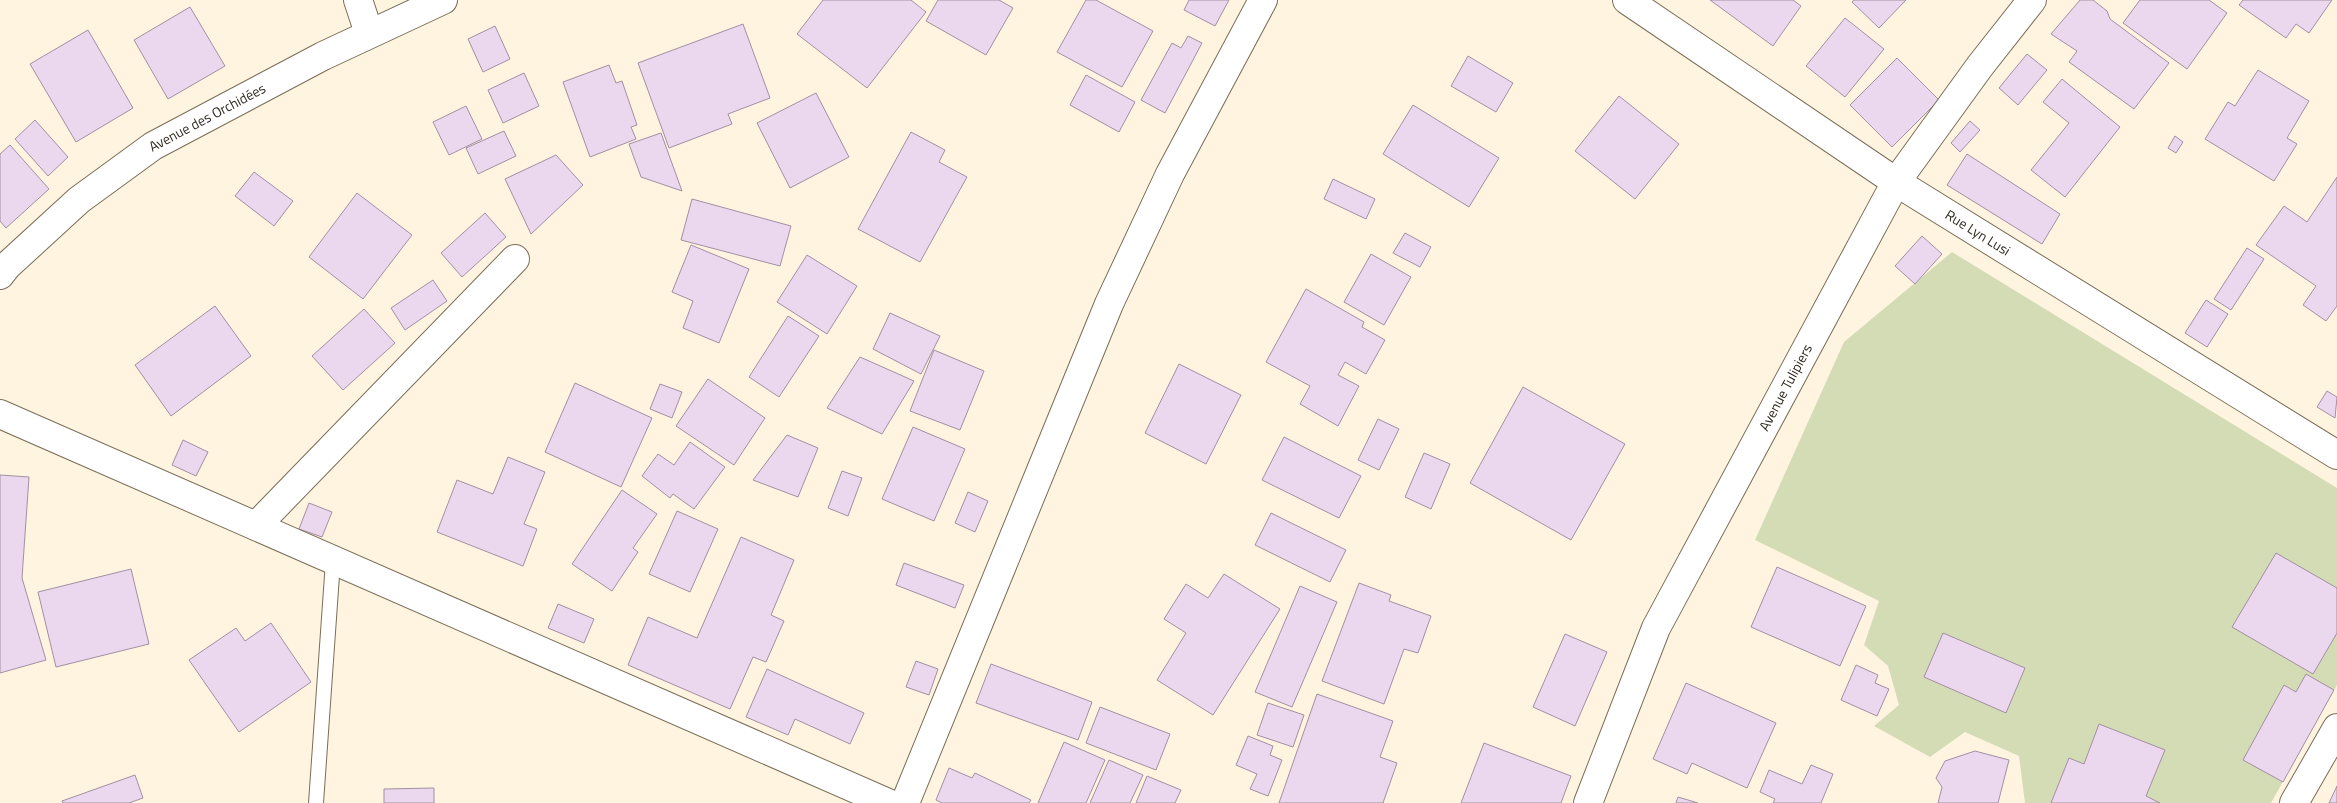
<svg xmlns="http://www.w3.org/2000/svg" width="2337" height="803" font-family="'Titillium Web',sans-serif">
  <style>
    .green { fill: #d4dcb6 }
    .building { fill: #ecd8ee; stroke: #a28fa3 }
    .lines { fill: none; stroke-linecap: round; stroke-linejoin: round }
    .service-casing { stroke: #7a6e58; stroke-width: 16 }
    .minor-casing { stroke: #7a6e58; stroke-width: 30 }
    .service { stroke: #fff; stroke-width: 14 }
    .minor { stroke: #fff; stroke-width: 28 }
    .labels { text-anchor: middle; stroke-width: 4.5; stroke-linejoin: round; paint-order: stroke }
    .street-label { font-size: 14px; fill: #2f2a21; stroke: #fff4e0 }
  </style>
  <rect width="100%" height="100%" fill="#fff4e0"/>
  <!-- green -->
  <path class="green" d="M1952 252 2337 488V685L2271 803H2025L2019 756 1965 732 1930 757 1874 726 1899 705 1888 666 1864 645 1879 601 1755 540 1844 342Z"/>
  <!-- building -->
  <path class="building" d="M823 0H911L926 12 867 88 797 34Z
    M938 0H999L1013 8 986 55 926 21Z
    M1086 0H1096L1153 31 1122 87 1057 52Z
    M1189 0H1229L1215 26 1184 10Z
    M1710 0H1793L1801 6 1773 46Z
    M1854 0H1906L1879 28 1852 2Z
    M2080 0H2093L2107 11 2110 19 2169 63 2134 109 2069 62 2077 51 2051 34Z
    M2140 0H2209L2227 13 2187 69 2123 23Z
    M2243 0H2332L2309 33 2296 24 2286 38 2239 5Z
    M190 7 225 66 168 99 134 40Z
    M1845 18 1884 49 1845 97 1806 66Z
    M743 24 770 98 728 114 732 124 669 148 638 63Z
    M495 26 510 59 483 72 468 39Z
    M88 30 133 108 76 142 30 64Z
    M1188 36 1202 43 1165 113 1141 100 1172 43 1181 48Z
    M2027 54 2047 70 2018 105 1999 88Z
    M1468 56 1513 83 1496 112 1451 86Z
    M1897 58 1939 100 1892 147 1850 105Z
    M609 65 616 83 622 81 637 125 631 127 636 139 590 157 563 82Z
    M2258 70 2309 101 2287 138 2297 144 2274 181 2205 139 2228 102 2235 106Z
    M524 73 539 106 503 123 488 90Z
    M1086 75 1135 102 1119 132 1070 105Z
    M2062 79 2120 127 2065 197 2031 170 2069 123 2043 102Z
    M816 93 849 157 790 188 757 123Z
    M1619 96 1679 144 1635 199 1575 151Z
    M1413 105 1499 158 1469 207 1383 154Z
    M466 106 482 139 449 155 433 122Z
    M35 120 68 157 48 176 15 139Z
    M1970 121 1980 130 1960 152 1951 143Z
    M504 131 516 156 478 174 466 148Z
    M911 132 945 150 939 162 967 177 920 262 858 229Z
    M661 133 682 191 641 177 629 144Z
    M2175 136 2183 142 2176 153 2168 148Z
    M10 145 49 189 6 228 0 221V154Z
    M1967 154 2060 214 2042 244 1947 185Z
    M556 155 583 185 531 234 505 179Z
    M254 172 293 201 274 226 235 196Z
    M2337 177V306L2326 321 2303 305 2316 286 2256 245 2284 206 2307 222Z
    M1333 179 1375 199 1366 219 1324 199Z
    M357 193 412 235 363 299 309 257Z
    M692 199 791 226 780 266 681 240Z
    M485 213 506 237 462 277 441 253Z
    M1405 233 1431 247 1420 267 1393 253Z
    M1922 236 1942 254 1915 284 1895 266Z
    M691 245 749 269 719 343 683 328 693 301 672 292Z
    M2247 248 2264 259 2231 310 2214 299Z
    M1371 254 1411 277 1384 325 1344 302Z
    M807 255 857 286 827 334 777 302Z
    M433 280 447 301 405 330 391 308Z
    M1306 289 1364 322 1362 327 1385 340 1366 374 1345 362 1338 375 1359 386 1338 426 1300 404 1310 386 1266 362Z
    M2206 300 2228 314 2207 347 2185 333Z
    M215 306 251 356 171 416 135 365Z
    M364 309 395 343 343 390 312 356Z
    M890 313 940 336 921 374 873 349Z
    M788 316 819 336 779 397 749 377Z
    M934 350 984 371 960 430 910 411Z
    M860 357 914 381 882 434 827 408Z
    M1179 364 1241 395 1206 464 1145 433Z
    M708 379 765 418 734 465 676 426Z
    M575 383 652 418 621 487 545 452Z
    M660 384 682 392 672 418 650 409Z
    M1523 387 1625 444 1571 540 1470 483Z
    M2327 391 2337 397 2335 418 2317 407Z
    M1378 419 1399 429 1379 470 1358 460Z
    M913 427 965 449 934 521 882 499Z
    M787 435 818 448 798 497 753 480Z
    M1284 437 1361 476 1339 518 1262 480Z
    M183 440 208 452 196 476 172 465Z
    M690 442 725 467 694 509 673 494 670 498 642 476 658 454 674 465Z
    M1424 453 1450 464 1431 509 1405 497Z
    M508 457 545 472 524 524 537 529 523 566 437 532 457 480 493 494Z
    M842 471 862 478 848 516 828 508Z
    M0 475 29 477 22 578 46 660 0 673Z
    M622 490 657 514 633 548 638 552 612 591 572 564Z
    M968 492 988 501 975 532 955 523Z
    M309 503 332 512 322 537 299 529Z
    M677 511 718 529 690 592 649 574Z
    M1271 513 1346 550 1330 582 1255 545Z
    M741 537 794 560 771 615 784 621 766 662 753 657 730 709 628 665 648 617 697 638Z
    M2276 553 2337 588V633L2313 674 2232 627Z
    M904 563 964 585 955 608 896 585Z
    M1777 567 1866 606 1840 666 1751 627Z
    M131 569 149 644 56 667 38 592Z
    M1224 574 1280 609 1213 715 1157 680 1186 633 1164 619 1186 584 1208 598Z
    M1359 583 1391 595 1389 601 1431 616 1418 653 1404 649 1384 704 1322 681Z
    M1300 586 1337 602 1292 707 1255 692Z
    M558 604 594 619 584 643 548 628Z
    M271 623 311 682 239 732 189 660 236 628 245 641Z
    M1943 633 2025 668 2006 713 1924 677Z
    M1565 634 1607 652 1575 726 1533 707Z
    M916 661 938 669 929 695 906 687Z
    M991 664 1092 702 1078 740 976 703Z
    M1856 665 1878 675 1875 683 1889 689 1877 716 1841 700Z
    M767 669 864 713 850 744 795 719 788 735 746 717Z
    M2306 674 2334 690 2283 782 2243 760 2284 685 2296 692Z
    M1686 683 1776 723 1747 788 1692 763 1687 774 1653 759Z
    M1317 694 1393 721 1380 757 1397 763 1383 803H1279Z
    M1268 703 1304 715 1293 747 1257 735Z
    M1100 707 1170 734 1156 770 1086 743Z
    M2099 724 2165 750 2146 796 2160 803H2051L2069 758 2084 764Z
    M1248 736 1273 746 1270 755 1282 760 1268 796 1250 789 1257 774 1236 765Z
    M1064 742 1105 760 1086 803H1038Z
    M1484 743 1571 776 1561 803H1461Z
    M1975 751 2009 760 1998 803H1938L1942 787 1936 778 1945 761Z
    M1109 760 1143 775 1130 803H1090Z
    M1811 765 1833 774 1821 803H1773L1775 799 1760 792 1769 770 1802 784Z
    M949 768 972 778 975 773 1031 800 1029 803H942L936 800Z
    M135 775 143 798 129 803H63L62 801Z
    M1147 776 1181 790 1175 803H1136Z
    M2337 786V803H2329Z
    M434 788V803H384V789Z
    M1678 797 1698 803H1676Z"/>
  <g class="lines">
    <defs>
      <path id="service" d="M316 803 333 561"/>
      <g id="minor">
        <path d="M358 0 369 33"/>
        <path id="s1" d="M1627 0 1896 182 2337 455"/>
        <path id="s2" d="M0 275 7 266 79 200 153 146 323 56 443 0"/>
        <path d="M0 414 888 803"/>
        <path d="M256 526 515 259"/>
        <path d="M905 803 1109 304 1170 174 1263 0"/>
        <path id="s3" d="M1588 803 1656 628 1896 182 1980 66 2032 0"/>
        <path d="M2294 803 2337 728"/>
      </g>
    </defs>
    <!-- service casing -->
    <use href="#service" class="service-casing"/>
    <!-- minor casing -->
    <use href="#minor" class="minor-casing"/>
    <!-- service -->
    <use href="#service" class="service"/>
    <!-- minor -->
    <use href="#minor" class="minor"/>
  </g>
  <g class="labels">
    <!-- street labels -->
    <g class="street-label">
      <text dy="5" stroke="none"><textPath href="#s2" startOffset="262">Avenue des Orchidées</textPath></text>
      <text dy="5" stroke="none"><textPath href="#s1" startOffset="421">Rue Lyn Lusi</textPath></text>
      <text dy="5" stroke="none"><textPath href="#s3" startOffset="461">Avenue Tulipiers</textPath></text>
    </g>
  </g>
</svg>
